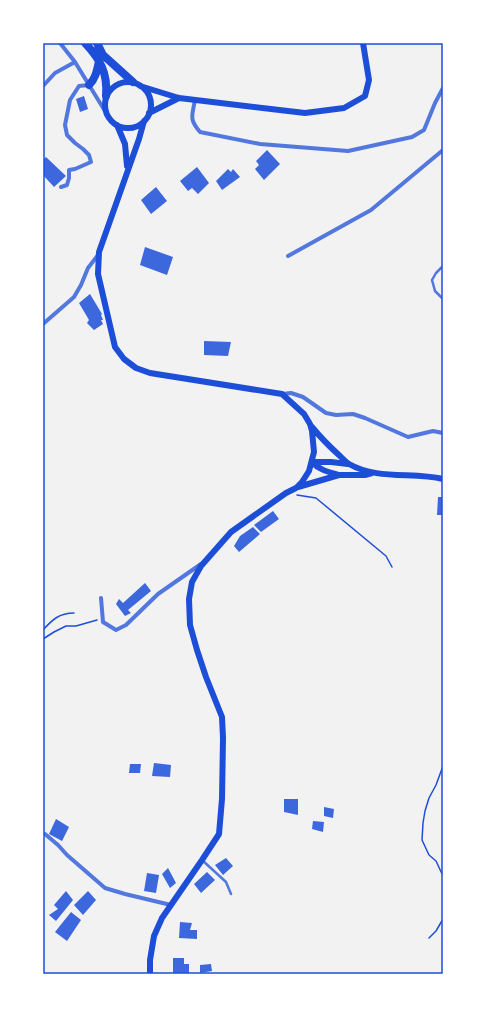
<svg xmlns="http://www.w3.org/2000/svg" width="486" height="1017" font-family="Mulish,sans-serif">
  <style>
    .building { fill: #3d67dc }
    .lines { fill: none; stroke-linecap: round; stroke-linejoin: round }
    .path { stroke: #1d4ed8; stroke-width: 1.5 }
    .service { stroke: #5277de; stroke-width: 2.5 }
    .minor { stroke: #5277de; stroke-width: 4 }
    .secondary { stroke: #1d4ed8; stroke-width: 6 }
    .trunk { stroke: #1d4ed8; stroke-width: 8 }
    .neatline { fill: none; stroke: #1d4ed8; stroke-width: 1.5 }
  </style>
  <rect width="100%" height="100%" fill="#f2f2f2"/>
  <!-- building -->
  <path class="building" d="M84 96 88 109 80 112 76 99Z
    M267 150 280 164 264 180 255 169 259 165 256 161Z
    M46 157 66 176 54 187 43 175V160Z
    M197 167 209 183 198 194 192 188 188 191 180 181Z
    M228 169 231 172 233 169 240 177 222 190 216 181Z
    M156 187 167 201 151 214 141 200Z
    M145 247 173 257 167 275 140 265Z
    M90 294 102 314 101 315 103 320H101L103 324 94 330 87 323 89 320 79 303Z
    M204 341 231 342 228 356 204 355Z
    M438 497H443V515H437Z
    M273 511 279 519 261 532 254 525Z
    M253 527 260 534 239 552 234 546 240 536Z
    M145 583 151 591 128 610 131 613 125 616 116 604 119 599 123 603Z
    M154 763 171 765 170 777 152 776Z
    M130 764H141L140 773H129Z
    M284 799H298V815L284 812Z
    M324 807 334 809 333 818 324 816Z
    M56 819 69 827 62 841 49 834Z
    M313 821 324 822 323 832 312 829Z
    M226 858 233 866 223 875 215 865Z
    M168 868 176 883 170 888 162 874Z
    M207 872 215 880 201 893 194 884Z
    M147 873 159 875 156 893 144 891Z
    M66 891 73 900 56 921 49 915 58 909 54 905Z
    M88 891 96 900 83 915 74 905Z
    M71 912 81 920 67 941 55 932Z
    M180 922 192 923 190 930H197V939L179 938Z
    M173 958H184V964H189V973L173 974Z
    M211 964 212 971 200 973V965Z"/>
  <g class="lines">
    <!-- path -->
    <path class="path" d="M297 495 316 498 386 556 392 567
      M43 630C52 620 59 613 74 613
      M43 639 54 632 66 626H76L97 620
      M443 766 436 785 429 798 425 811 423 823 422 840 429 855 436 861 443 876
      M429 938 436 931 443 919"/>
    <!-- service -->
    <path class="service" d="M443 266 436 273 432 280 435 291 443 299
      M202 860 226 882 231 894"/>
    <!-- minor -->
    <path class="minor" d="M60 43 75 62 89 85 105 111
      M43 86 55 73 75 62
      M195 100C192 116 189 119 200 132L260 144 348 151 412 137 424 130 435 103 443 88
      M61 187 67 185 69 178V170L75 169 91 162 89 155 83 149 75 143 67 135 65 125 70 100 79 86 89 85
      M288 256 371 210 443 150
      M43 324 74 297 81 285 88 268 98 255
      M282 394 291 393 303 397 326 413 336 415 353 414 365 418 408 437 433 431 443 433
      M101 598 103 622 116 630 126 625 158 594 201 564
      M43 834H45L58 845 67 855 105 888 125 894 171 905"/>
    <!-- secondary -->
    <path class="secondary" d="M105 105a23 23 0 1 1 46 0a23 23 0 1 1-46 0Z
      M140 86 179 98 305 113 344 108 365 96 369 80 363 43
      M149 113 179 98
      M144 121 139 139 99 252 98 274 115 347 124 359 136 368 150 373 282 394 304 414 310 424 312 431 314 452 309 471 302 482 296 488 286 493 231 532 201 566 192 582 189 599 190 625 197 650 206 677 222 717 223 738 222 799 219 834 202 860 162 918 154 936 150 960V974
      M117 125 125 144 127 166
      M312 427C321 438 330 447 340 456 343 459 346 462 349 464 377 480 412 472 443 479
      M339 475C329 472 319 470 312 462H331L348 464
      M298 487 339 475H365L372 473"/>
    <!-- trunk -->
    <path class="trunk" d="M85 43C100 59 108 73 106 96
      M97 43 103 55
      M93 51 103 55 133 82
      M89 85C96 78 97 70 99 61"/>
  </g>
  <!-- border -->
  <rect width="486" height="1017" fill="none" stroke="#ffffff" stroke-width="88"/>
  <rect x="44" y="44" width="398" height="929" class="neatline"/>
</svg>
